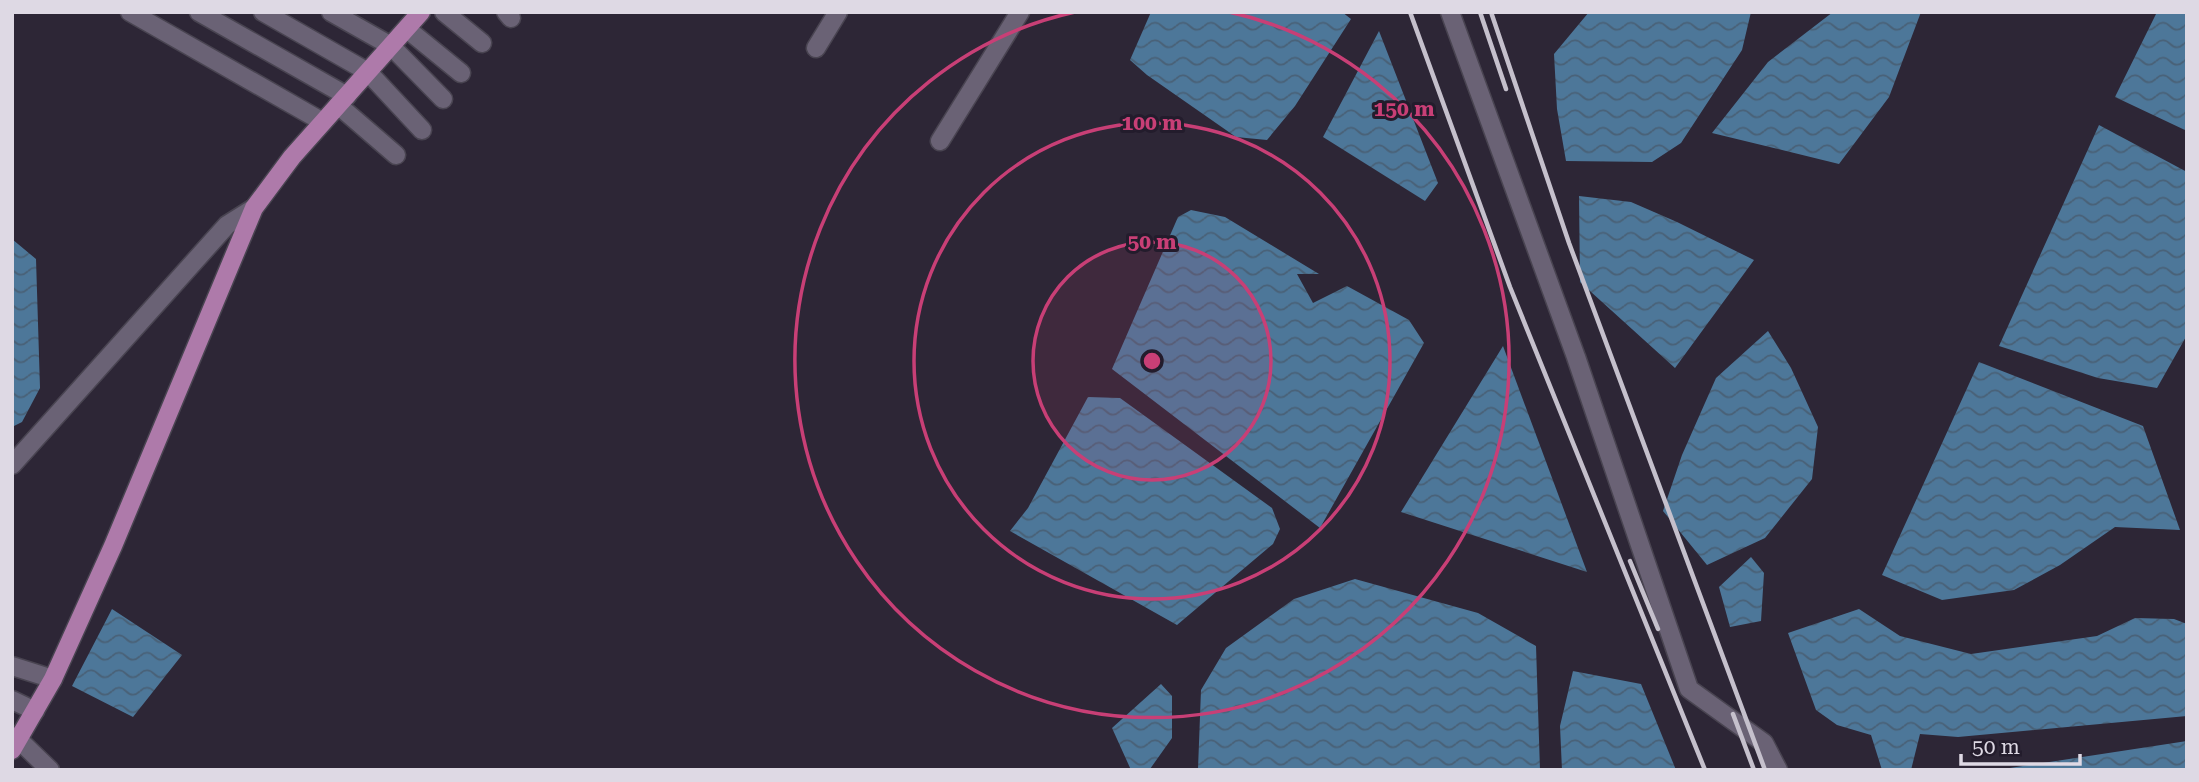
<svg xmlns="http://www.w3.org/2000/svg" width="2199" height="782" font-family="'Roboto Serif',serif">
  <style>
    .water { fill: url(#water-waves) }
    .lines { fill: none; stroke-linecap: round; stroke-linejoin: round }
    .minor-casing { stroke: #494451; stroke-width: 21 }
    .major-casing { stroke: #494451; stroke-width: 21 }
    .minor { stroke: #6a6275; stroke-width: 18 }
    .major { stroke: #ae7aaa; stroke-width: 18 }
    .rail { stroke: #c5c0cc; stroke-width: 4.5 }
    .ring { fill: none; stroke: #c83f76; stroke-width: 3.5 }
    .centre { fill: #c83f76; stroke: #231c2c; stroke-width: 3.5 }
    .ring-label { font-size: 21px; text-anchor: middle; font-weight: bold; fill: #c83f76; stroke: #231c2c; stroke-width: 6; stroke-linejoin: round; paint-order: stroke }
  </style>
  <defs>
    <pattern id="water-waves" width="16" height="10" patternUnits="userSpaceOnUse" patternTransform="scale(1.75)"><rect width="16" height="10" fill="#4d7799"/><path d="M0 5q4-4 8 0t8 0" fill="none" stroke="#496177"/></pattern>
  </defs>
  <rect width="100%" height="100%" fill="#2d2636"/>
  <!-- water -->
  <path class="water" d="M1151 12H1342L1351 19 1295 106 1267 140 1236 137 1147 75 1130 60Z
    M1589 12H1751L1742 50 1681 143 1652 162 1566 161 1557 109 1554 54Z
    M1833 12H1921L1889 97 1839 164 1712 133 1768 62Z
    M2157 12H2187V131L2115 97Z
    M1379 31 1438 183 1425 201 1323 137Z
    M2099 125 2187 172V335L2157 388 2098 378 1999 346Z
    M1579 196 1631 202 1677 222 1754 260 1675 368 1580 282Z
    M1191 210 1225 217 1319 274H1297L1313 303 1347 286 1409 320 1424 343 1320 528 1112 369 1178 217Z
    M12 239 36 259 40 388 22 422 12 427Z
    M1768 331 1791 368 1818 427 1812 479 1765 538 1707 565 1663 511 1682 455 1716 378Z
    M1503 346 1587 572 1401 512Z
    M1979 362 2143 426 2180 530 2115 527 2060 565 2014 590 1942 600 1882 575Z
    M1088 397 1120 398 1272 508 1280 529 1273 544 1177 625 1010 531 1028 508Z
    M1751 557 1764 573 1761 621 1730 627 1719 587Z
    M1355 579 1478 613 1536 646 1540 770 1198 769 1201 690 1226 648 1294 599Z
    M112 609 182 655 133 717 72 686Z
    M1859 609 1900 636 1971 654 2097 636 2135 618 2174 619 2187 624V716L1958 737 1920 734 1911 770H1882L1871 735 1837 725 1816 710 1788 633Z
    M1573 671 1641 684 1676 770H1562L1560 726Z
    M1161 684 1172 696V738L1150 769 1131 770 1112 728Z
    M2187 741V770H1997Z"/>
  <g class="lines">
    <defs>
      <path id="minor" d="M130 12 323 122
        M199 12 347 96
        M263 12 368 72 422 130
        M331 12 391 46 443 99
        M444 12 482 43
        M506 12 511 18
        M1450 12 1576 357 1689 689 1764 743 1778 770
        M407 29 461 73
        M816 48 838 12
        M338 105 396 155
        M940 141 1020 12
        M12 465 227 225 254 208
        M12 666 53 679
        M12 700 35 711
        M12 736 18 739 50 770"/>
      <path id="major" d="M12 750 53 679 113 546 254 208 292 157 421 12"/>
    </defs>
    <!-- minor casing -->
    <use href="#minor" class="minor-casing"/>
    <!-- major casing -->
    <use href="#major" class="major-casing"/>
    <!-- minor -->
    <use href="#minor" class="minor"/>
    <!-- major -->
    <use href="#major" class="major"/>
    <!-- rail -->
    <path class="rail" d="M1410 12 1510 287 1705 770
      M1480 12 1506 89
      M1491 12 1569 243 1765 770
      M1630 561 1658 629
      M1733 714 1754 770"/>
  </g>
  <!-- distance rings -->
  <circle cx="1152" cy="361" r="119" fill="#c83f76" fill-opacity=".12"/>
  <g class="ring">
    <circle cx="1152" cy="361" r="119"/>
    <circle cx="1152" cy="361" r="238"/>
    <path d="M1229 12A357 357 0 1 1 1075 12"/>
  </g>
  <circle cx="1152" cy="361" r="10" class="centre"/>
  <g class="ring-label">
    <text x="1404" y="116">150 m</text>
    <text x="1152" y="130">100 m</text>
    <text x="1152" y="249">50 m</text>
  </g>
  <!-- border -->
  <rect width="2199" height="782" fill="none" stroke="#ded9e4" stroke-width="28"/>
  <!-- scale -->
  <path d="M1961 754v10h119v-10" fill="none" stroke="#ded9e4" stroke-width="3.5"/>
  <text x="1972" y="754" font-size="21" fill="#ded9e4" stroke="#231c2c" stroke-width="5" paint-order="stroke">50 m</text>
</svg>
